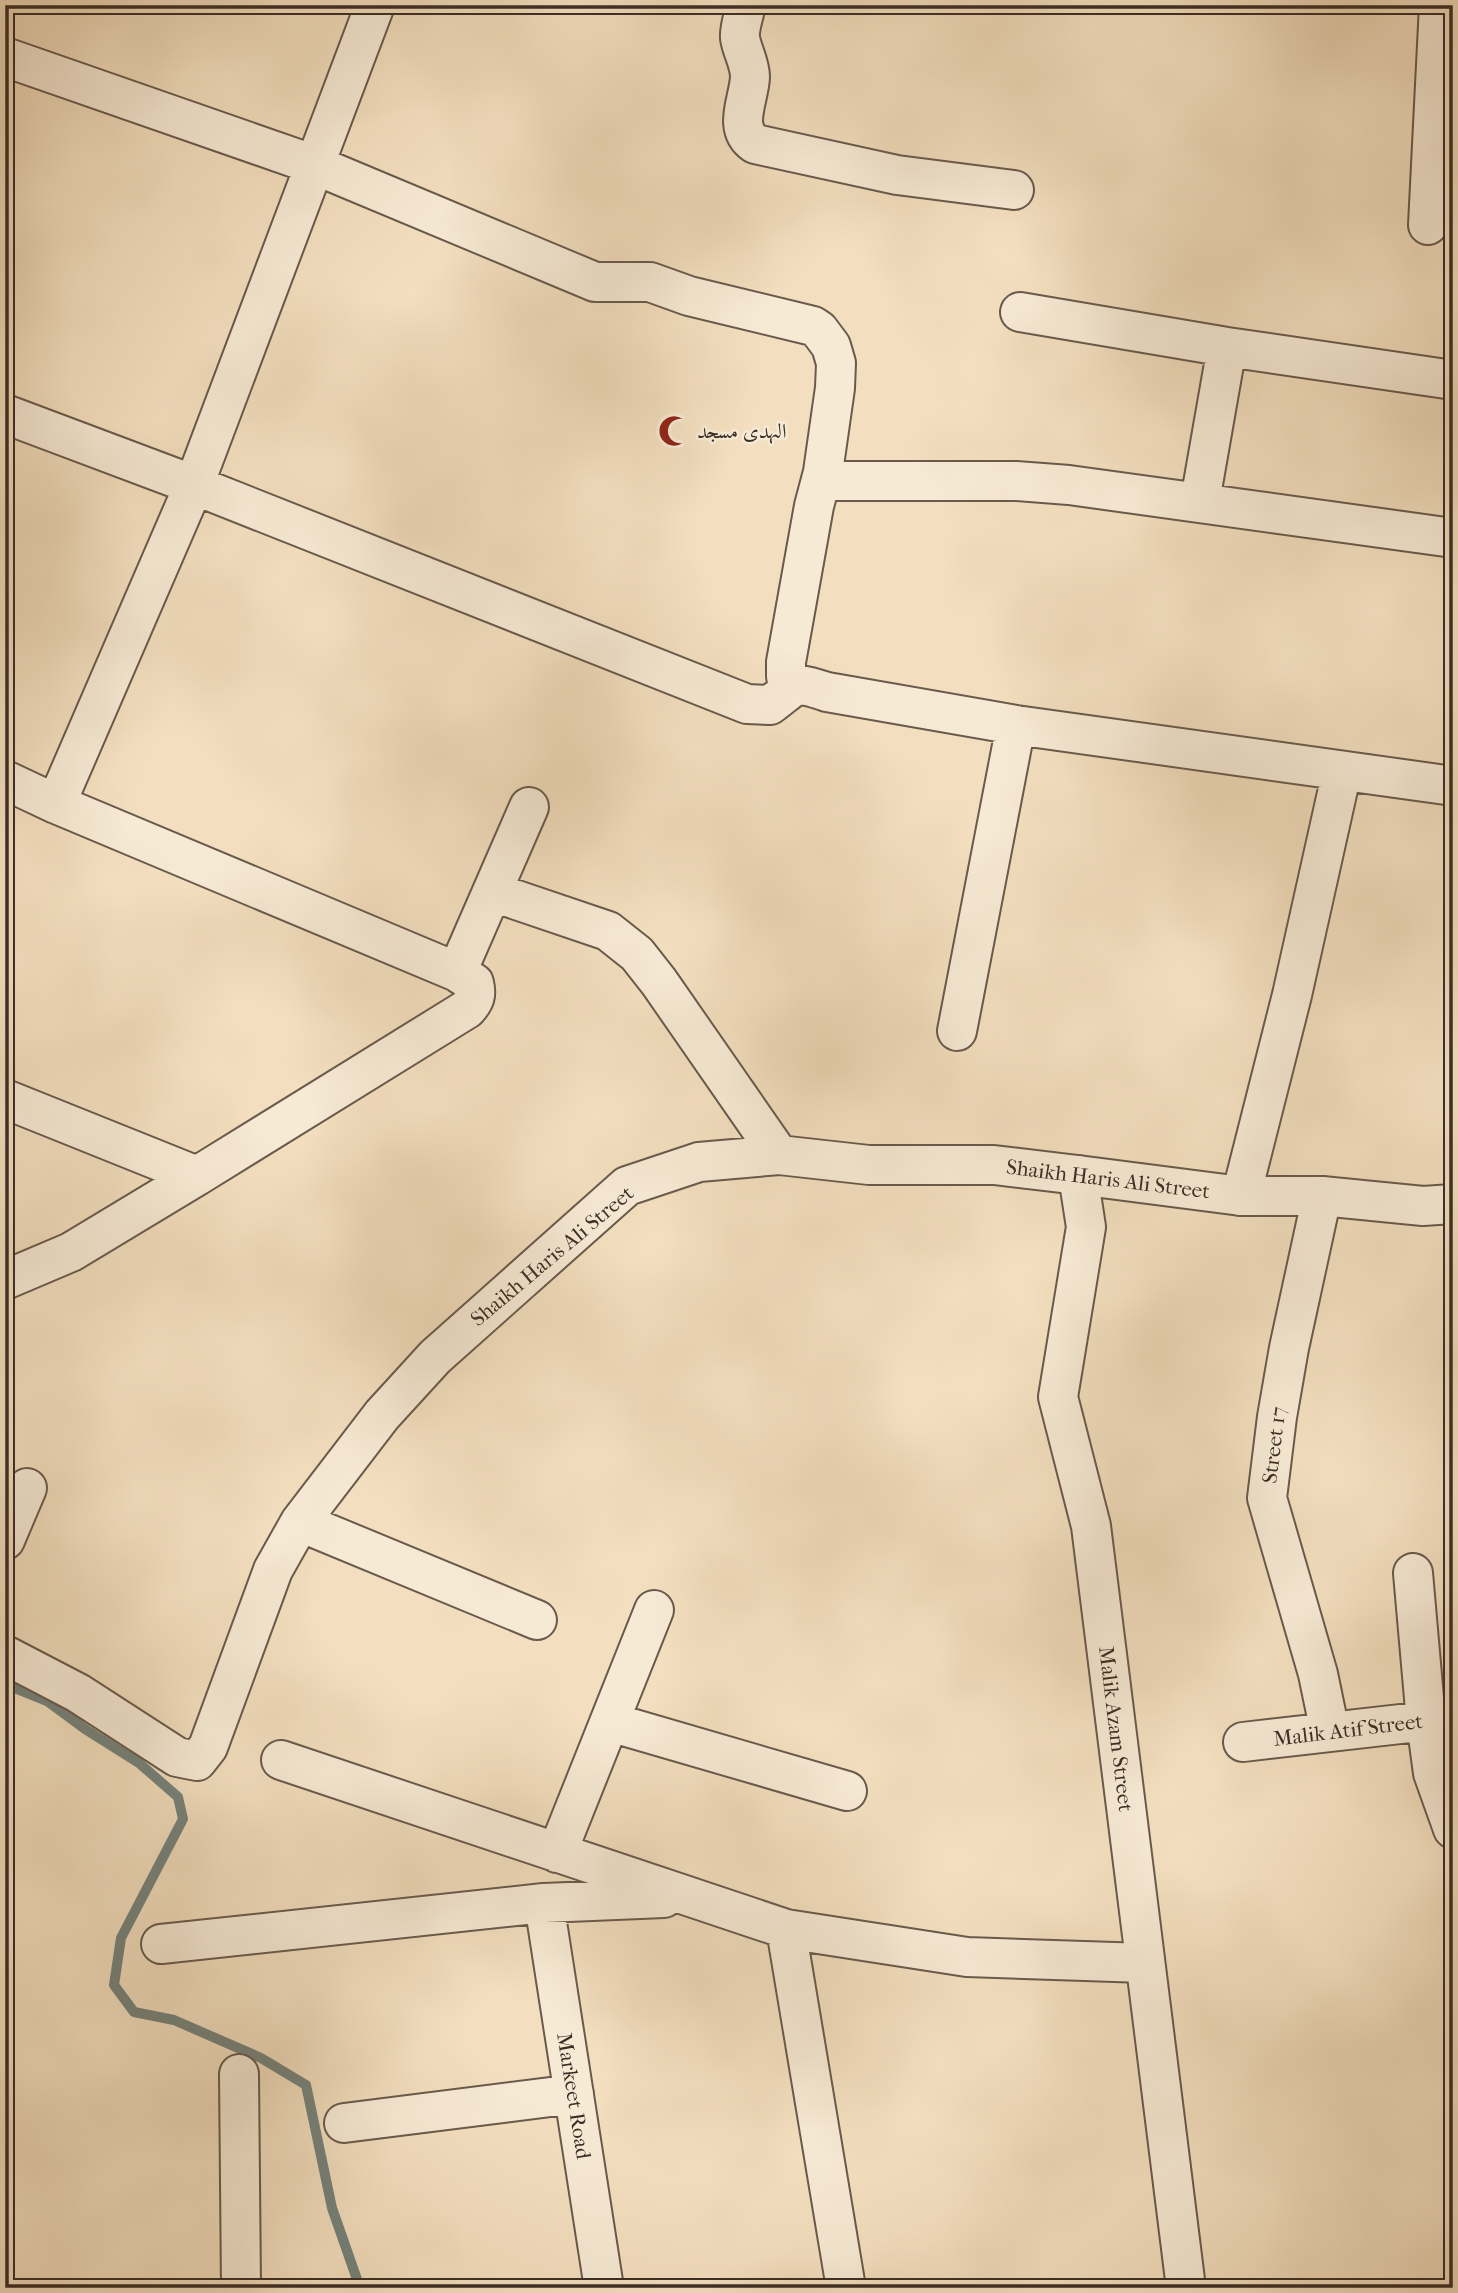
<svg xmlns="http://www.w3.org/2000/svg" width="1458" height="2293" font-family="'IM FELL French Canon',Amiri,serif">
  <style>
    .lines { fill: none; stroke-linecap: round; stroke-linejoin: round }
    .stream { stroke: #75837d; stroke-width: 10 }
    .minor-casing { stroke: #695a4d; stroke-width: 42 }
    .tertiary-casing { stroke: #695a4d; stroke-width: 42 }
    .minor { stroke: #f7ead5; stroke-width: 38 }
    .tertiary { stroke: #f7ead5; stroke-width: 38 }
    .labels { text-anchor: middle; stroke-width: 5; stroke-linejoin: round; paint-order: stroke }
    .poi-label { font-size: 21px; fill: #3b2e27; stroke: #f7ead5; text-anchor: start }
    .street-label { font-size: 21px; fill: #3b2e27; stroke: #f7ead5 }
  </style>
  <rect width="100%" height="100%" fill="#f3dfbf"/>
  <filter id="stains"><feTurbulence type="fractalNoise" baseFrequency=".00286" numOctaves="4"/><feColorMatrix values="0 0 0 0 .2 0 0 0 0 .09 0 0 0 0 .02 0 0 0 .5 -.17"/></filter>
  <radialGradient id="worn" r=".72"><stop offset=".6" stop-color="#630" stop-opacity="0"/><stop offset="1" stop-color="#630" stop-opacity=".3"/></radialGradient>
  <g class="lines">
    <!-- stream -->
    <path class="stream" d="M5 1684 47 1701 85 1729 139 1763 178 1797 183 1819 121 1938 114 1985 134 2012 174 2020 261 2058 306 2085 332 2208 360 2288"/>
    <defs>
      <path id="minor" d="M746 5C744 15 739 28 740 38 742 51 750 63 750 77 749 100 732 128 755 144L897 175 1014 190
        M5 57 315 165 595 282H650L689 296 813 326 819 330 831 346 836 363 835 388 823 472 814 506 786 662V677L792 687
        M1428 225 1439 5
        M1020 312 1227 347 1453 380
        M5 414 194 485 747 704 770 705C798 685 791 680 827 692L1016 725 1453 786
        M821 481H1016L1069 485 1453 538
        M1200 501 1227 347
        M5 780 56 804 457 972 474 983C477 995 475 1000 467 1009L197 1176 5 1099
        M56 804 194 485 375 5
        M493 892 608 931 637 954 659 982 779 1155
        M457 972 529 807
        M957 1031 1016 725
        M1241 1196 1292 995 1342 771
        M1322 1196 1289 1348 1277 1417 1267 1498 1318 1674 1330 1732
        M5 1280 71 1252 197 1176
        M300 1522 537 1620
        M5 1540 27 1488
        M1413 1573 1426 1721 1433 1773 1453 1829
        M5 1655 78 1693 177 1757 197 1761 208 1747 273 1570 300 1522 382 1415 435 1357 627 1186 699 1162 779 1155 869 1165H994L1078 1175
        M610 1722 847 1791
        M1243 1742 1453 1718
        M281 1760 786 1929 967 1957 1145 1963
        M557 1853 654 1610
        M544 1903 604 2288
        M786 1929 846 2288
        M161 1944 544 1903 664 1898
        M239 2074 241 2288
        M344 2123 574 2094"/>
      <path id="tertiary" d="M1186 2288 1091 1526 1058 1397 1086 1227 1078 1175 1241 1196H1322L1423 1206 1453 1204"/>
    </defs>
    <!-- minor casing -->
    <use href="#minor" class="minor-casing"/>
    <!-- tertiary casing -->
    <use href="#tertiary" class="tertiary-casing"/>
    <!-- minor -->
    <use href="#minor" class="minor"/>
    <!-- tertiary -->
    <use href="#tertiary" class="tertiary"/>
  </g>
  <!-- icons -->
  <defs>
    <symbol id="mosque-bare" viewBox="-9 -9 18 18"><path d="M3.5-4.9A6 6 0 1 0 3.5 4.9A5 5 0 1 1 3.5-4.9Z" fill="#8f2418" stroke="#f7ead5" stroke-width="2.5" paint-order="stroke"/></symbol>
  </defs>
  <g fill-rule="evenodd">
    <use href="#mosque-bare" x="652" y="409" width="44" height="44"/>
  </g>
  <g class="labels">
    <!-- poi labels -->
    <g class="poi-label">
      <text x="697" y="438">الہدی مسجد</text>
    </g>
    <!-- street labels -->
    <g class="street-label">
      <text transform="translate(1108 1179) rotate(7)" y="7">Shaikh Haris Ali Street</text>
      <text transform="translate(552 1256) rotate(-40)" y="7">Shaikh Haris Ali Street</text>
      <text transform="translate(1274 1445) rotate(-83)" y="7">Street 17</text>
      <text transform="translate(1116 1729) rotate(83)" y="7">Malik Azam Street</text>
      <text transform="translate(1348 1730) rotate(-7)" y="7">Malik Atif Street</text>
      <text transform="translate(574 2096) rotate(81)" y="7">Markeet Road</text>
    </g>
  </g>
  <!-- margin -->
  <rect width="1458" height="2293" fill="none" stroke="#f3dfbf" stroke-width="28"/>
  <rect x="7" y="7" width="1444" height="2279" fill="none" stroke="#3b2e27" stroke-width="3.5"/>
  <rect x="14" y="14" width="1430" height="2265" fill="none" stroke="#3b2e27" stroke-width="2"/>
  <rect width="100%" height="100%" filter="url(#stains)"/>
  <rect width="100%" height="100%" fill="url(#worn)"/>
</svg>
